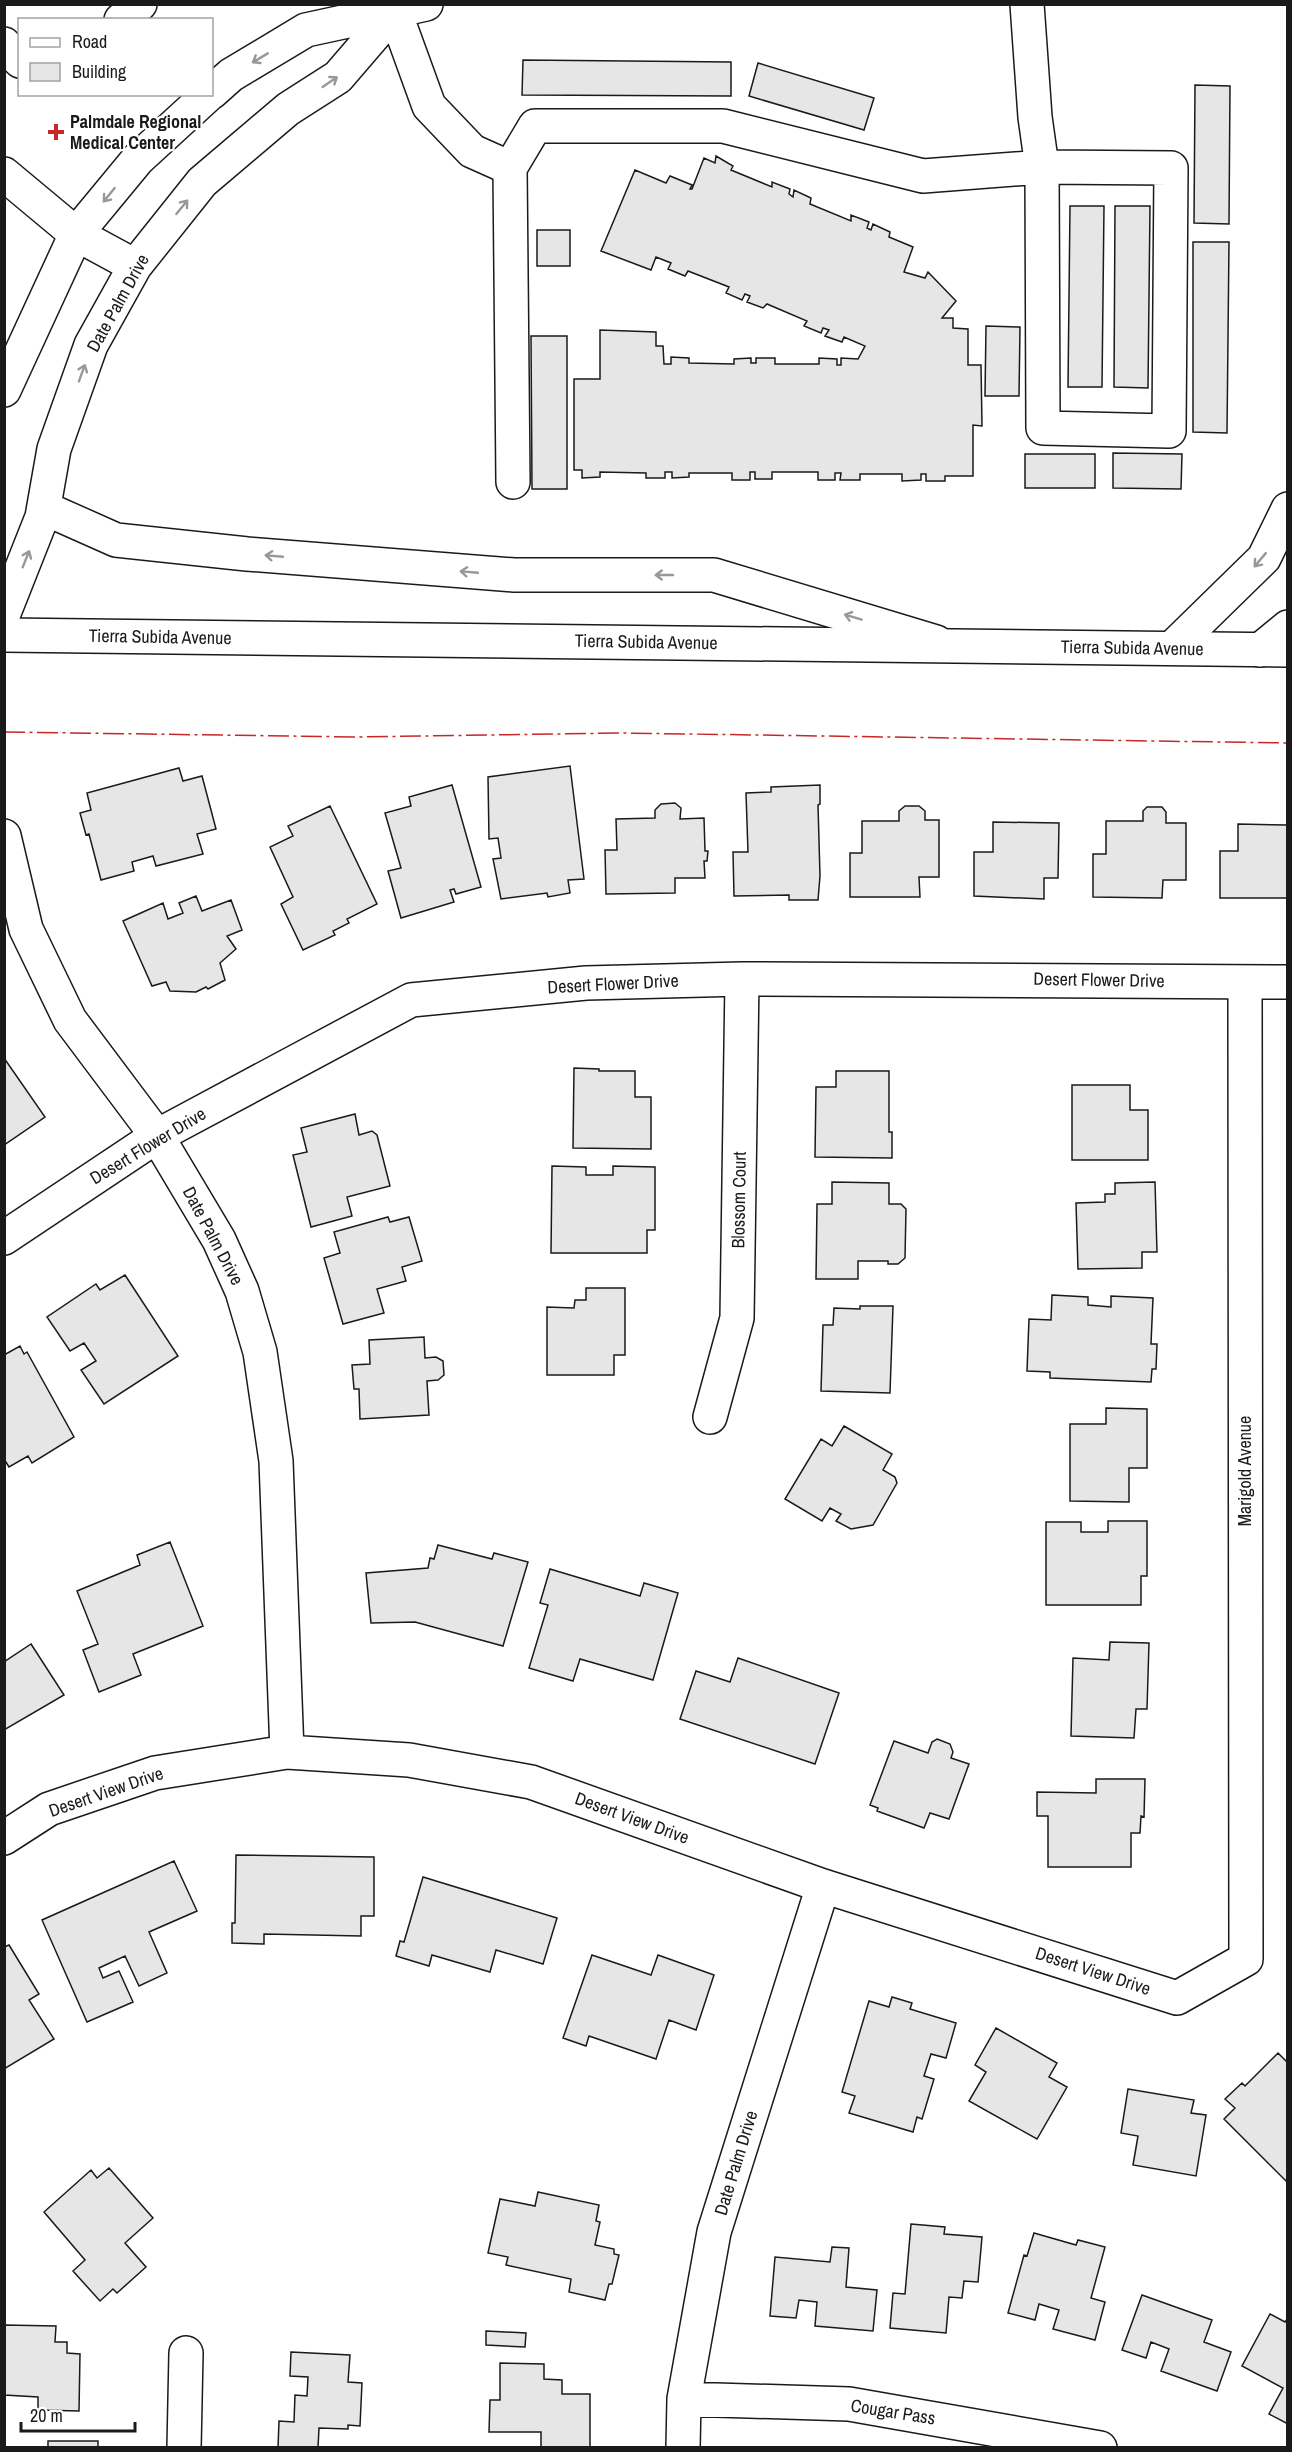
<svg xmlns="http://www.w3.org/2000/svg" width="1292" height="2452" font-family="'Archivo Narrow',sans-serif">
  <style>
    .building { fill: #e6e6e6; stroke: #1a1a1a; stroke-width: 1.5 }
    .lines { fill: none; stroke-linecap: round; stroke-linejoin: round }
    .minor-casing { stroke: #1a1a1a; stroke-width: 36 }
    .major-casing { stroke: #1a1a1a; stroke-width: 36 }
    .minor { stroke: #fff; stroke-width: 33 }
    .major { stroke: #fff; stroke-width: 33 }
    .power { stroke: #c62828; stroke-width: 1.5; stroke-dasharray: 21 4.5 3 4.5; stroke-linecap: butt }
    .oneway { stroke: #989898 }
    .poi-dot { fill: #c62828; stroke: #fff; stroke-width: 2 }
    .labels { text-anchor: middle; stroke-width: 4.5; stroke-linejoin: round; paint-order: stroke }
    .poi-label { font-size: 18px; font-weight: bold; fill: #1a1a1a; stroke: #fff; text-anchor: start }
    .street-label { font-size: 18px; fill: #1a1a1a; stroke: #fff }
  </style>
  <rect width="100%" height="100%" fill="#fff"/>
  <!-- building -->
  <path class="building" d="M523 60 731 62V96L522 95Z
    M758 63 874 98 864 130 749 96Z
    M1195 85 1230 86 1229 224 1194 223Z
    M716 156 733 166 731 170 772 187V182L790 189 789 194 793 197 794 190 811 198 810 204 851 221V215L869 222 867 228 871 230 873 224 890 232 889 237 913 247 904 272 925 278 928 272 956 301 942 318H953V328L968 329V365H981L982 426 973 425V476H945V481H926V474H921V480L902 481V474H860V480H840L841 473H835V480H818V472H772V479H755V472H750V480H732V473H689V477L672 478V472H665V478H646V473L600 472V477L582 478V470H574V379H600V330L656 332V346H663L664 364H671V357L689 358V363L734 364V359L751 358V363H756V358H775V364H819V358L837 359V365H841V358L858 359 865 346 844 337 842 342 825 336 829 330 823 328 821 333 804 326 807 321 767 304 763 308 747 302 750 296 745 294 742 300 726 293 729 287 688 271 685 276 668 269 671 263 656 257 651 270 601 251 635 170 666 183 670 176 692 185 690 189H692L704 158 715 163Z
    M1070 206H1104L1102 387H1068Z
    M1115 206H1150L1148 388 1114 387Z
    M537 230H570V266H537Z
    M1193 242H1229L1227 433 1193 432Z
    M986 326 1020 327 1019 396H985Z
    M531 336H567V489H532Z
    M1113 453 1182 454 1181 489 1113 488Z
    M1025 454H1095V488H1025Z
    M570 766 584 879 568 880 570 893 548 897 547 893 501 899 493 859 501 858 498 838 489 839 488 777Z
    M179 768 183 781 202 776 216 829 197 834 203 854 156 866 153 856 132 862 134 871 101 880 89 834 86 835 80 813 91 810 87 793Z
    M452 785 481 887 456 894 454 889 450 890 454 902 401 918 388 871 401 868 385 813 411 806 409 797Z
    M820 785V804L818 805 820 876 818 900H789V895L734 896 733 852H748L746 793 771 792V787Z
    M675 803 681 808 680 819 704 818 705 851H708L707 861H704L705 878H675V893L606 894 605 850H617L616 819 655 818V810L661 804Z
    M330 806 377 904 347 919 349 923 333 931 335 935 303 950 281 904 293 897 270 847 293 836 288 826Z
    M905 806H919L925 811V820H939V877H919L920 897H850V853H862V821H899V811Z
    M1147 807H1162L1166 812V823H1186V880H1163L1162 898 1093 897V854H1106V821H1143V811Z
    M993 822 1059 823 1058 878H1044V899L974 896V852H993Z
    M1238 824 1288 825 1287 898H1220V851H1238Z
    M196 896 202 911 231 900 242 930 227 936 236 949 220 963 225 980 208 989 206 987 196 992 170 991 166 982 152 986 123 921 163 903 168 919 183 913 179 903Z
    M4 1058 45 1117 4 1145Z
    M574 1068 599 1069V1071H635V1097H651V1149L573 1148Z
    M836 1071H889V1132H892V1158L815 1157 816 1087H836Z
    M1072 1085H1130V1110H1148V1160H1072Z
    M355 1114 359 1135 372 1131 377 1135 390 1186 347 1197 352 1216 311 1227 293 1155 307 1152 301 1128Z
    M552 1166 586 1167V1175H613V1166L655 1167V1230H647V1253H551Z
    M832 1182 889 1183V1204H901L906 1209 905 1258 898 1264H888V1261H858V1279H816L817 1204H832Z
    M1155 1182 1157 1252H1142V1268L1078 1269 1076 1203 1105 1202V1194H1115V1183Z
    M388 1217 390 1222 409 1217 422 1261 402 1267 406 1281 377 1289 384 1313 343 1324 324 1258 340 1253 334 1232Z
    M125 1275 178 1356 104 1404 81 1370 96 1361 84 1343 70 1351 47 1317 96 1284 100 1290Z
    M586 1288H625V1355H614V1375H547V1307L574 1308 575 1300H586Z
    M1052 1295 1088 1297V1305L1111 1307V1296L1153 1298 1151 1344H1157L1156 1369H1152L1151 1382 1050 1378V1372L1027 1371 1029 1319 1051 1320Z
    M860 1306H893L890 1393 821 1391 823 1325H833L834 1308 860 1309Z
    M424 1337 425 1358 436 1357 443 1361 444 1375 438 1380 427 1381 429 1415 360 1419 359 1389H354L352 1365 370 1364 369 1340Z
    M20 1346 24 1354 27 1352 74 1437 32 1463 28 1456 9 1467 4 1459V1355Z
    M1106 1408 1147 1409V1468H1129V1502L1070 1501V1424H1106Z
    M844 1426 892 1454 883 1470 895 1477 897 1483 873 1525 851 1529 836 1521 841 1514 830 1508 822 1521 785 1499 821 1439 832 1446Z
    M1108 1521H1147V1576H1141V1605H1046V1522H1081V1532H1108Z
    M170 1542 203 1626 133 1654 141 1675 99 1692 83 1650 98 1644 77 1591 140 1565 137 1555Z
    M438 1545 492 1559 494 1553 528 1562 503 1646 415 1622 371 1623 366 1573 428 1568 430 1558 434 1559Z
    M550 1569 640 1596 644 1583 678 1593 653 1680 580 1659 573 1681 529 1668 548 1605 540 1603Z
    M1110 1642 1149 1643 1147 1709H1136L1134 1738 1071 1736 1073 1658 1109 1660Z
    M31 1644 64 1695 4 1730V1662Z
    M738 1658 839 1693 815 1764 680 1719 696 1671 730 1682Z
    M937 1739 950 1744 953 1752 951 1758 969 1764 949 1819 930 1813 924 1828 877 1811 878 1808 870 1805 894 1741 928 1753 932 1742Z
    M1096 1779H1145L1144 1817 1141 1816 1140 1833H1131V1867H1048V1816H1037V1792L1096 1793Z
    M236 1855 374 1857V1916H361V1936L264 1934V1944L232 1943V1923H235Z
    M174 1861 197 1911 149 1932 167 1973 139 1986 125 1956 99 1968 103 1978 119 1971 133 2002 87 2022 42 1920Z
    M423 1877 557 1918 543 1964 496 1950 490 1972 432 1955 429 1966 396 1956 400 1941 404 1942Z
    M9 1945 39 1994 29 2000 54 2039 4 2069V1947Z
    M592 1955 651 1975 658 1955 714 1975 696 2030 669 2020 656 2059 589 2036 586 2046 563 2038Z
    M892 1997 912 2003 910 2009 956 2023 946 2058 931 2054 924 2076 934 2079 922 2119 917 2117 913 2132 849 2113 855 2096 842 2092 869 2001 889 2007Z
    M996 2028 1057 2063 1049 2077 1067 2087 1037 2139 969 2101 986 2072 975 2065Z
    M1278 2053 1288 2063V2183L1224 2119 1235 2108 1225 2099 1242 2083 1245 2086Z
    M1128 2089 1194 2100 1191 2113 1206 2115 1196 2176 1133 2165 1138 2136 1121 2133Z
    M109 2168 153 2218 125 2243 146 2267 117 2293 113 2289 100 2301 73 2271 85 2260 44 2212 91 2170 97 2178Z
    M538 2192 599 2205 596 2221 600 2222 595 2245 614 2249V2254L619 2255 612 2284H609L605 2300 569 2292 571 2279 506 2265 508 2257 488 2253 500 2199 535 2206Z
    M911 2224 945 2227 944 2234 982 2237 978 2282 964 2281 962 2298 949 2297 946 2333 890 2328 893 2293 905 2294Z
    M1034 2233 1076 2245 1078 2240 1105 2247 1091 2298 1105 2302 1095 2340 1053 2329 1059 2310 1039 2304 1035 2320 1008 2313 1024 2255 1027 2256Z
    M832 2247 849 2248 846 2287 877 2290 873 2331 815 2326 817 2302 799 2300 796 2318 770 2316 775 2257 830 2262Z
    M1142 2295 1212 2320 1204 2342 1231 2352 1217 2391 1161 2371 1169 2349 1151 2342 1146 2358 1122 2350Z
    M1270 2314 1285 2322 1288 2318V2424L1269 2414 1283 2388 1242 2366Z
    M4 2325 56 2326 55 2342H67V2353L80 2354 79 2411 38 2410V2397L4 2395Z
    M486 2331 526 2333 525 2347 486 2345Z
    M291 2352 350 2355 348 2382 362 2383 360 2426 348 2425V2429L319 2428 318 2448H278L279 2421 294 2422 295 2395 307 2396 308 2377 290 2376Z
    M500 2363 544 2364V2379L562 2380V2394H590V2448H541V2432H489L490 2400H500Z
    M48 2441H98V2448H48Z"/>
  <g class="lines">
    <defs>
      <path id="minor" d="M392 4 429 106 472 151 510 168
        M121 20 140 4
        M4 44 20 61
        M212 92 231 75 306 30 426 4
        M4 174 76 234 135 266
        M4 390 76 234 138 159 209 94
        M513 482 510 168 535 126H723L923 176 1042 167 1171 168 1169 431 1043 428 1042 167 1035 117 1027 4
        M44 508 116 540 247 554 514 575H714L936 642
        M4 613 42 517 54 449 91 345 135 266 202 182 288 109 338 77 393 13
        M1172 648 1264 558 1288 509
        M1260 650 1288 627
        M4 836 26 929 70 1020 157 1136 219 1240 242 1291 260 1352 276 1461 287 1752
        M4 1238 157 1136 411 1000 586 983 742 979 1288 982
        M710 1417 737 1318 742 979
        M4 1838 49 1809 155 1773 287 1752 409 1760 531 1782 823 1886 1177 1998 1246 1959 1245 982
        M684 2399 849 2404 1100 2448
        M184 2448 186 2353
        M683 2448 684 2399 714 2232 823 1886"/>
      <path id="major" d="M4 635 1288 650"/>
    </defs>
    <!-- minor casing -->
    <use href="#minor" class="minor-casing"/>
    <!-- major casing -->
    <use href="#major" class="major-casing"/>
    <!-- minor -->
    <use href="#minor" class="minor"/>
    <!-- major -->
    <use href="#major" class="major"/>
    <!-- power -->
    <path class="power" d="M4 732 358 737 622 733 1288 743"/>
  </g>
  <!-- one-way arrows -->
  <defs><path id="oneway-shaft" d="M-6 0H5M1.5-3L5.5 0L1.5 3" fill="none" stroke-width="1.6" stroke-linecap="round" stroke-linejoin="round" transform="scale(1.5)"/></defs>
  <g class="oneway">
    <use href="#oneway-shaft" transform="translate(260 58) rotate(149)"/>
    <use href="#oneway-shaft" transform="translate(330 82) rotate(-34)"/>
    <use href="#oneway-shaft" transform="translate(109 195) rotate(129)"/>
    <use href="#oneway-shaft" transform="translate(182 207) rotate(-51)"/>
    <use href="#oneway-shaft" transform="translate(82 373) rotate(-70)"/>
    <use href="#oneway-shaft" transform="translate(274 556) rotate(-175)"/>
    <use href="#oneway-shaft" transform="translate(26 559) rotate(-68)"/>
    <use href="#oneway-shaft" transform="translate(1260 560) rotate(130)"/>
    <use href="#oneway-shaft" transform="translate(469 572) rotate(-175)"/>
    <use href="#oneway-shaft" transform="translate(664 575) rotate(180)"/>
    <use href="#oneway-shaft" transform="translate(853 617) rotate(-163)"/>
  </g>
  <!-- markers -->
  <path class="poi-dot" d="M53 123h6v6h6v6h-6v6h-6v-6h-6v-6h6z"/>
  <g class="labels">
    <!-- poi labels -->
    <g class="poi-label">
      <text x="70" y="128">Palmdale Regional<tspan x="70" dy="21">Medical Center</tspan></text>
    </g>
    <!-- street labels -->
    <g class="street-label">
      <text transform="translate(118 303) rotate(-61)" y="6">Date Palm Drive</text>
      <text transform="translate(160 637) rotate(1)" y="6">Tierra Subida Avenue</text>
      <text transform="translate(646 642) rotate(1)" y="6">Tierra Subida Avenue</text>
      <text transform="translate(1132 648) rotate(1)" y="6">Tierra Subida Avenue</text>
      <text transform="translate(1099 980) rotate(1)" y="6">Desert Flower Drive</text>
      <text transform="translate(613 984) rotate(-3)" y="6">Desert Flower Drive</text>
      <text transform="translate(148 1146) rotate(-31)" y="6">Desert Flower Drive</text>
      <text transform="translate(739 1200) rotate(-89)" y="6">Blossom Court</text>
      <text transform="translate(213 1236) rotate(62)" y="6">Date Palm Drive</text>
      <text transform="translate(1245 1471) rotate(-90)" y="6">Marigold Avenue</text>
      <text transform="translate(106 1792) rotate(-19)" y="6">Desert View Drive</text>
      <text transform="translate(632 1818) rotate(20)" y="6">Desert View Drive</text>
      <text transform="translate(1093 1971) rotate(18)" y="6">Desert View Drive</text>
      <text transform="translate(736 2163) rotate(-73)" y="6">Date Palm Drive</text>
      <text transform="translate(893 2412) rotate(9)" y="6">Cougar Pass</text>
    </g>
  </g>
  <!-- border -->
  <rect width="1292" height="2452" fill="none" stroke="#1a1a1a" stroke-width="12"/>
  <!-- legend -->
  <rect x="18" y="18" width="195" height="78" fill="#ffffff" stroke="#a3a3a3" stroke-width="1.5"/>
  <rect x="30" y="38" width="30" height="9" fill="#ffffff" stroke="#a3a3a3" stroke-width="1.5"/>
  <text x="72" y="48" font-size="18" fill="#1a1a1a">Road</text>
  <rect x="30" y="63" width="30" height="18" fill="#e6e6e6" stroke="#a3a3a3" stroke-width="1.5"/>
  <text x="72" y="78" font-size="18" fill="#1a1a1a">Building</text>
  <!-- scale -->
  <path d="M21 2422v9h114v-9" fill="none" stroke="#1a1a1a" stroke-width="3"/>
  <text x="30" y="2422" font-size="18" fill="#1a1a1a" stroke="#ffffff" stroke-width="4.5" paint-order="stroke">20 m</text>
</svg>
